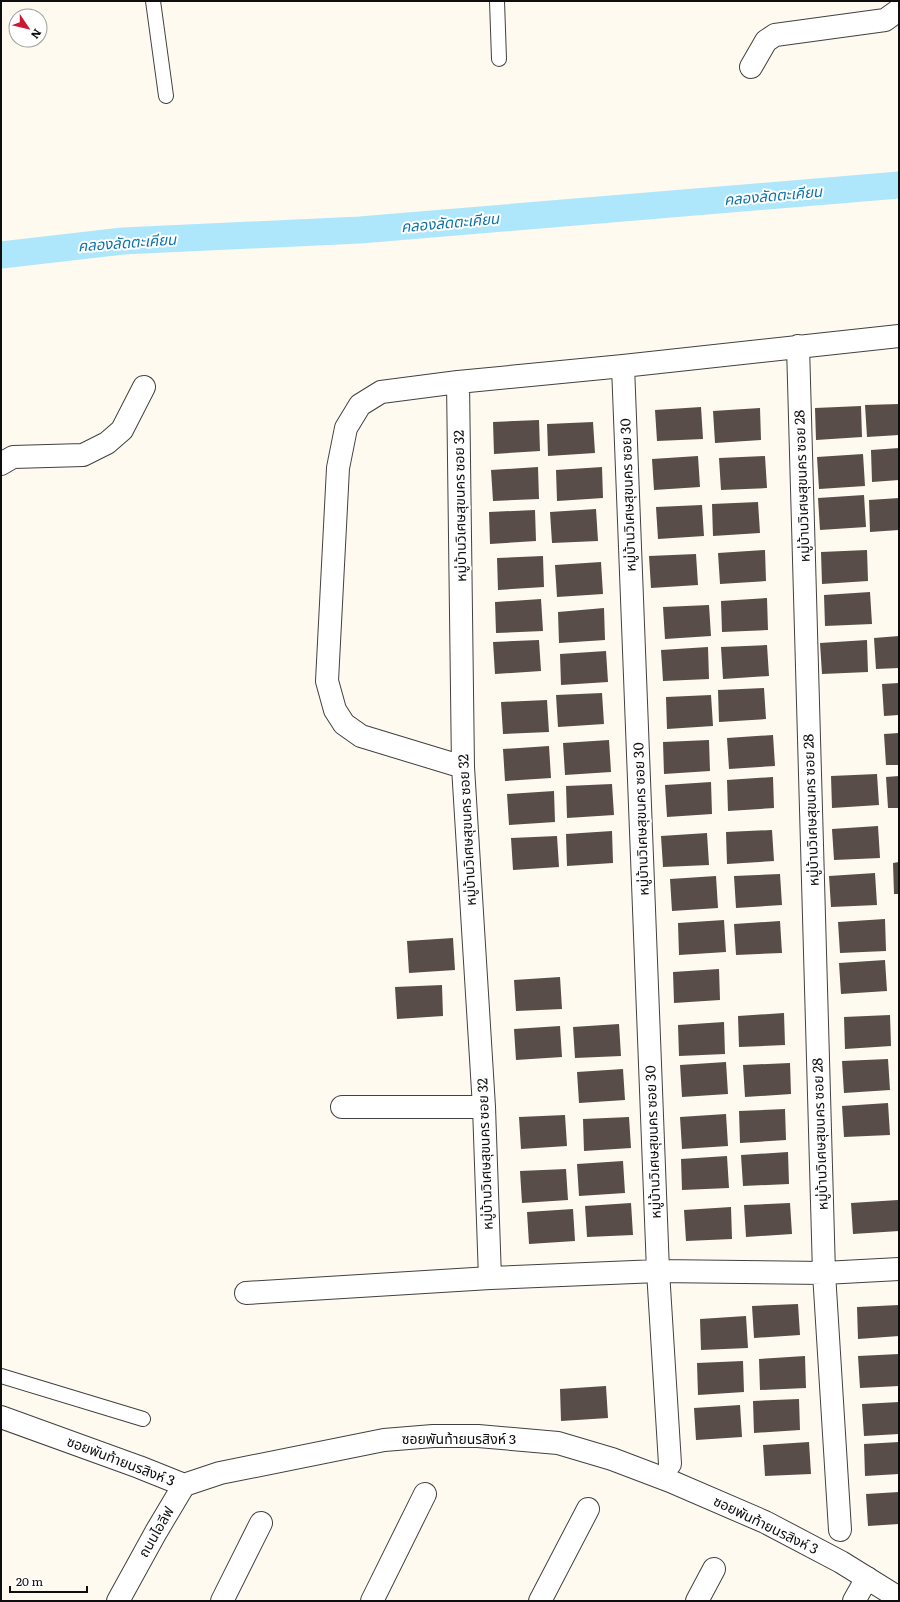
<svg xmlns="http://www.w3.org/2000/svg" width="900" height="1602" font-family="Literata,'Noto Sans Thai',serif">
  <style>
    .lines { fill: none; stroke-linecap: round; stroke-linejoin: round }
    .canal { stroke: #aee6fc; stroke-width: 27 }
    .building { fill: #584d49 }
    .service-casing { stroke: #414141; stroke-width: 16 }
    .minor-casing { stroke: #414141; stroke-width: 24 }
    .tertiary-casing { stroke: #414141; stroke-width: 24 }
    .service { stroke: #fff; stroke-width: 14 }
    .minor { stroke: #fff; stroke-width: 22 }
    .tertiary { stroke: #fff; stroke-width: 22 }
    .labels { text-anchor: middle; stroke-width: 4; stroke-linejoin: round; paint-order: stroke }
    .street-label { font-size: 14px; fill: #0e0e0e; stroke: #fff }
    .water-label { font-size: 15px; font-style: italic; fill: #0a74ad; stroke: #fff }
  </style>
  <rect width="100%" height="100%" fill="#fffaef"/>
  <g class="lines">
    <!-- canal -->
    <path class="canal" d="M1 255 123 241 360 230 899 185"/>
  </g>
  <!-- building -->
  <path class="building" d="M899 404V435L867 437 865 405Z
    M861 406 862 437 816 440 815 408Z
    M701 407 703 439 657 441 655 410Z
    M760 408 761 440 715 443 713 411Z
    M539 420 540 451 494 454 493 422Z
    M593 422 595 453 548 456 547 424Z
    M899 448V480L872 482 871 450Z
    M863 454 865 486 819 489 817 457Z
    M698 456 700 487 654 490 652 459Z
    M765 456 767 488 721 490 719 458Z
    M538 467 539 499 493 501 491 470Z
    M602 467 603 498 557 501 556 470Z
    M864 495 866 527 820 530 818 498Z
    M899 498V530L870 532 869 500Z
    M758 502 760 533 713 536 712 504Z
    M702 505 704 536 658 539 656 507Z
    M596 509 598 541 552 543 550 512Z
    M535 510 536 541 490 544 489 512Z
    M765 550 766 581 720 584 718 553Z
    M867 550 868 581 822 584 821 552Z
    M696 554 698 585 651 588 649 556Z
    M543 556 544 587 498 590 497 558Z
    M601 562 603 594 557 597 555 565Z
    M870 592 872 624 825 626 824 595Z
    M767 598 768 630 722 632 721 601Z
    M541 599 543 631 496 633 495 602Z
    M709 605 711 636 665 639 663 607Z
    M604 608 605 640 559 643 558 612Z
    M899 636V668L876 669 874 638Z
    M539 640 541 671 495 674 493 642Z
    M867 640 868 672 822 674 820 643Z
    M767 645 769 676 723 679 721 647Z
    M708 647 709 679 663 681 661 650Z
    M606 651 608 682 561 685 560 654Z
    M899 683V715L884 716 882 684Z
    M764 688 766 719 719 722 718 690Z
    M602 693 604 724 558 727 556 695Z
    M711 695 713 726 667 729 666 697Z
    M547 700 549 732 503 734 501 702Z
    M899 733V765H886L884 734Z
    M773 735 775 766 729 769 727 738Z
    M609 740 611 772 565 775 563 743Z
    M709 740 710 771 664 774 663 742Z
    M549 746 551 778 505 781 503 749Z
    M877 774 879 805 832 808 831 776Z
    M899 776V808H888L886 777Z
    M773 777 774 808 728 811 727 780Z
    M711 782 712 814 667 817 665 785Z
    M612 784 614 815 567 818 566 786Z
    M554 791 555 822 509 825 507 794Z
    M878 826 880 858 834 860 832 829Z
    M772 830 774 861 727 864 726 832Z
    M612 831 613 863 567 866 566 834Z
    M707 833 709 865 663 867 661 836Z
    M557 836 559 867 513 870 511 838Z
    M899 862V894H894L893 863Z
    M875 873 877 905 831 907 829 876Z
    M780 874 782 905 736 908 734 876Z
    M716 876 718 908 672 911 670 879Z
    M885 919 886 951 840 953 838 922Z
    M724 920 726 952 679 955 678 923Z
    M780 921 782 953 736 955 734 924Z
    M453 938 455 970 409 973 407 941Z
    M885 960 887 991 841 994 839 963Z
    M719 969 720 1000 674 1003 673 972Z
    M560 977 562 1009 516 1011 514 980Z
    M442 985 443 1016 397 1019 395 987Z
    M784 1013 785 1045 739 1047 738 1016Z
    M890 1015 891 1046 845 1049 844 1017Z
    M724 1022 725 1054 679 1056 678 1025Z
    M619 1024 621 1056 575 1058 573 1027Z
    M560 1026 562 1057 516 1060 514 1029Z
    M888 1059 890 1090 844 1093 842 1061Z
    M726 1062 728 1094 682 1097 680 1065Z
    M790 1063 791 1094 745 1097 743 1065Z
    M623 1069 625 1100 579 1103 577 1072Z
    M888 1103 890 1135 844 1137 842 1106Z
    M785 1109 786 1140 740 1143 739 1111Z
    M726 1114 728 1146 682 1149 680 1117Z
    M565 1115 567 1146 521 1149 519 1117Z
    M629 1117 631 1148 584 1151 583 1119Z
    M788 1152 789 1184 743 1186 741 1155Z
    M727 1156 729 1188 682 1190 681 1159Z
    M623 1161 625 1193 579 1196 577 1164Z
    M566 1169 568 1200 522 1203 520 1171Z
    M898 1200 899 1231 853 1234 851 1203Z
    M631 1203 633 1235 587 1237 585 1206Z
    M790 1203 792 1234 746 1237 744 1205Z
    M731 1207 732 1239 686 1241 684 1210Z
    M573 1209 575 1241 529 1244 527 1212Z
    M798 1304 800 1335 754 1338 752 1306Z
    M899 1305V1336L858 1339 857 1307Z
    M746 1316 748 1348 701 1350 700 1319Z
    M899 1354V1386L860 1388 858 1356Z
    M805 1356 806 1388 760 1390 759 1359Z
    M743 1361 744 1392 698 1395 697 1363Z
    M606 1386 608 1418 561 1421 560 1389Z
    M799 1399 800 1430 754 1433 753 1401Z
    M899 1402V1434L864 1436 862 1404Z
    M740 1405 742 1437 696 1440 694 1408Z
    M809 1442 811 1474 765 1476 763 1445Z
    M899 1442V1474L865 1476 864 1444Z
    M899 1492V1524L868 1526 866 1494Z"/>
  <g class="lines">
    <defs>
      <path id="service" d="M153 1 166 96
        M497 1 499 59
        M1 1376 143 1419"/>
      <path id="minor" d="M751 67 766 41 775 35 885 20 899 10
        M798 346 824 1273 840 1530
        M623 366 658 1271 670 1464
        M458 382 463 767 484 1107 490 1278
        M1 464 13 457 83 455 107 443 122 430 144 387
        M463 767 361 736 344 724 335 710 327 681 338 468 346 428 360 405 381 392 458 382 623 366 899 336
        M342 1107H484
        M246 1293 490 1278 658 1271 824 1273 899 1269
        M118 1601 156 1532 184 1485
        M222 1601 261 1523
        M372 1601 425 1494
        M540 1601 588 1509
        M697 1601 714 1569
        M854 1601 867 1578"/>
      <path id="tertiary" d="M1 1417 139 1467 184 1485 220 1473 384 1440 433 1436H478L558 1443 612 1459 670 1481 765 1522 841 1562 899 1598"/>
    </defs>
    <!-- service casing -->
    <use href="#service" class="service-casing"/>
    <!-- minor casing -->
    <use href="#minor" class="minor-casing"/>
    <!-- tertiary casing -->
    <use href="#tertiary" class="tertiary-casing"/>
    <!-- service -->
    <use href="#service" class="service"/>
    <!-- minor -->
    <use href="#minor" class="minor"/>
    <!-- tertiary -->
    <use href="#tertiary" class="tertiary"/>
  </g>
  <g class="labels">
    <!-- street labels -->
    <g class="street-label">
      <text transform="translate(802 486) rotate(-92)" y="5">หมู่บ้านวิเศษสุขนคร ซอย 28</text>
      <text transform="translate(628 495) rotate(-92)" y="5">หมู่บ้านวิเศษสุขนคร ซอย 30</text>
      <text transform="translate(460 506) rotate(-91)" y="5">หมู่บ้านวิเศษสุขนคร ซอย 32</text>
      <text transform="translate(811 810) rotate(-92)" y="5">หมู่บ้านวิเศษสุขนคร ซอย 28</text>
      <text transform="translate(641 819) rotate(-92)" y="5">หมู่บ้านวิเศษสุขนคร ซอย 30</text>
      <text transform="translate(467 830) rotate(-93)" y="5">หมู่บ้านวิเศษสุขนคร ซอย 32</text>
      <text transform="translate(820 1134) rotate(-92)" y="5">หมู่บ้านวิเศษสุขนคร ซอย 28</text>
      <text transform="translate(653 1142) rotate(-92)" y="5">หมู่บ้านวิเศษสุขนคร ซอย 30</text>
      <text transform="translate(485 1154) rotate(-92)" y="5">หมู่บ้านวิเศษสุขนคร ซอย 32</text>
      <text x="459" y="1444">ซอยพันท้ายนรสิงห์ 3</text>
      <text transform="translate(121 1461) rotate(21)" y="5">ซอยพันท้ายนรสิงห์ 3</text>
      <text transform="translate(766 1525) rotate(26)" y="5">ซอยพันท้ายนรสิงห์ 3</text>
      <text transform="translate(156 1532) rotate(-60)" y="5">ถนนไอลีฟ</text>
    </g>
    <!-- water labels -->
    <g class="water-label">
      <text transform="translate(773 196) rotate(-5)" y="5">คลองลัดตะเคียน</text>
      <text transform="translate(450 223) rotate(-5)" y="5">คลองลัดตะเคียน</text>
      <text transform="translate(127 243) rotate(-4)" y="5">คลองลัดตะเคียน</text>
    </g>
  </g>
  <!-- border -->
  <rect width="900" height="1602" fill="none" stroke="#0e0e0e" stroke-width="4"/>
  <!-- north arrow -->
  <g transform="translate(28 28) rotate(125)"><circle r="19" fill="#ffffff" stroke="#9f9f9f"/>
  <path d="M0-3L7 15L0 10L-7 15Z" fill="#cc1830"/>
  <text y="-6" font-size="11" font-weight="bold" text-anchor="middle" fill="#0e0e0e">N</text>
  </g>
  <!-- scale -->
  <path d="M10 1586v6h77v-6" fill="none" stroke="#0e0e0e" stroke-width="2"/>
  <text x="16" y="1586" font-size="12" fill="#0e0e0e" stroke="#ffffff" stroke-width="3" paint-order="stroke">20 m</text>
</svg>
